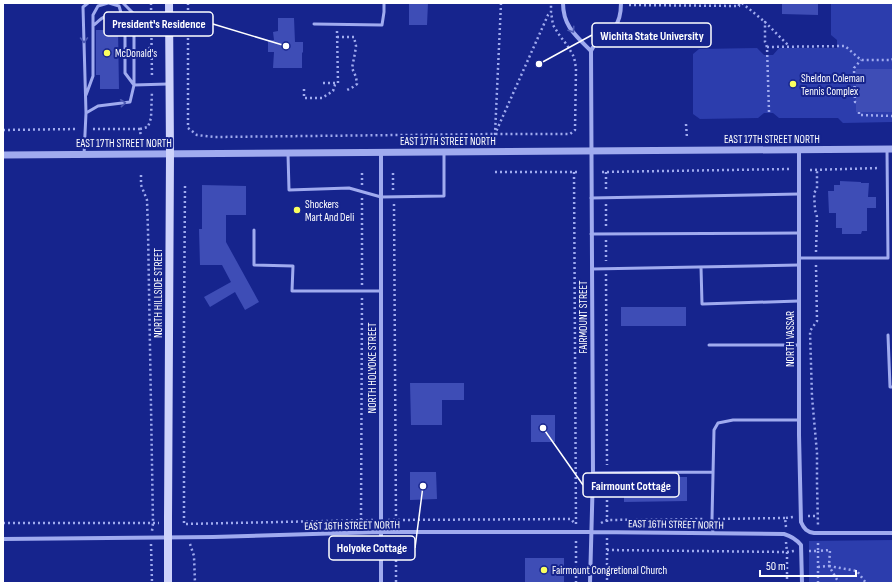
<svg xmlns="http://www.w3.org/2000/svg" width="896" height="586" font-family="'Sofia Sans Condensed',sans-serif">
  <style>
    .green { fill: #2c3dad }
    .building { fill: #3e4db6 }
    .lines { fill: none; stroke-linecap: round; stroke-linejoin: round }
    .path { stroke: #a0abef; stroke-width: 2.5; stroke-dasharray: 2 3; stroke-linecap: butt }
    .service { stroke: #a0abef; stroke-width: 3 }
    .minor { stroke: #a0abef; stroke-width: 4 }
    .tertiary { stroke: #a0abef; stroke-width: 7 }
    .secondary { stroke: #ced3fb; stroke-width: 8 }
    .oneway { stroke: #4d5ab4 }
    .poi-dot { fill: #faff5f; stroke: #16248d; stroke-width: 1.5 }
    .labels { text-anchor: middle; stroke-width: 4; stroke-linejoin: round; paint-order: stroke }
    .poi-label { font-size: 11px; fill: #fff; stroke: #16248d; text-anchor: start }
    .street-label { font-size: 11px; fill: #fff; stroke: #16248d }
    .leader { fill: none; stroke: #fff; stroke-width: 1.5 }
    .callout-dot { fill: #fff; stroke: #16248d; stroke-width: 1.5 }
    .callout { fill: #16248d; stroke: #fff; stroke-width: 1.5 }
    .callout-label { font-size: 12px; text-anchor: middle; font-weight: bold; fill: #fff }
  </style>
  <rect width="100%" height="100%" fill="#16248d"/>
  <!-- green -->
  <path class="green" d="M831 3H893V122L843 123 838 118H779L773 113H764L758 118 700 119 693 114V54L699 49 757 48 764 55H773L779 48H837V40L831 35Z
    M893 540V583H809V541Z"/>
  <!-- building -->
  <path class="building" d="M409 3H428L427 25H409Z
    M782 3H818V15L782 14Z
    M278 18H294L295 42H303V52L302 53V68H273L274 52H268V40H274L273 32 278 31Z
    M96 30H118L119 89H100V75H96Z
    M856 69H892V112H856Z
    M840 181 861 182V183H869L868 197H876V208H867V231H862L861 234H842V228H836V213H829L828 191H834V185H840Z
    M202 185 246 186V215H226V242L259 302 245 310 235 292 210 307 204 297 231 282 222 265H200L199 229H202Z
    M621 307H686V326H621Z
    M410 383H464V400H442V425H411Z
    M531 415H555V442H531Z
    M410 472H436L437 499 410 500Z
    M624 477H687V501L624 502Z
    M525 558H564V583H525Z"/>
  <g class="lines">
    <!-- path -->
    <path class="path" d="M151 3 152 78
      M188 3V128L197 135 215 137 495 134H570L575 130 576 68 574 57 567 45 560 36 553 25 551 12
      M501 3 495 134 548 15 551 12V3
      M742 3 765 22
      M629 5 739 6V3
      M337 37H354L356 46 355 53 352 68 356 77 357 84 353 87 345 91
      M767 47 765 42V22L789 46
      M140 54 151 47
      M323 83H338
      M304 89V98H322L333 91 335 85 338 83 337 31
      M856 102H855L854 68 861 60
      M769 112 767 47 845 46 861 60H892L893 58
      M859 112V115L893 116
      M686 124 687 138
      M93 129H140
      M3 130 78 129
      M141 139 140 129 148 127 151 118 152 91
      M810 170 880 168
      M495 172H577
      M574 172 576 525
      M602 172 790 169
      M606 172V191
      M393 173V191
      M141 175V185L147 200 148 231 153 523 152 531
      M362 185V173
      M185 186 184 323V524L375 520
      M394 204 396 521
      M606 204V227
      M606 240V261
      M816 252 817 217 815 210 814 193 817 189V170
      M816 265 817 321 810 331 812 397 817 453V483L818 526
      M606 274 607 465
      M362 285V198
      M607 480V525
      M808 516H817
      M718 519 785 518
      M361 520 362 298
      M388 520 571 519 575 524
      M3 523H159
      M601 523 607 520 705 519
      M786 527 785 518 793 517
      M607 538V583
      M396 540V583
      M786 542 787 552 794 551
      M151 544 152 583
      M190 544 194 556 195 583
      M607 550 787 552V583
      M809 551H818V541
      M818 567 829 566 839 583
      M576 583V540
      M818 583V551L830 550 829 566 857 571 866 583"/>
    <!-- service -->
    <path class="service" d="M109 3 119 6 125 26V73L134 85 168 84
      M314 24 382 25 384 12V3
      M94 25C103 17 105 14 117 16L124 25
      M86 95 93 76V15L98 6 108 3
      M86 113 98 106 130 102 134 85V14L123 3
      M288 154 289 190 349 188 381 197 444 196V152
      M84 155 86 113 83 7 88 3
      M591 198 799 194
      M254 230V265L293 266 292 291H381
      M591 234 799 233
      M799 258H888L887 149
      M701 267 702 304 799 301
      M592 269 799 265
      M888 335 890 387H893
      M709 345H799
      M593 473 713 472
      M713 533 712 519 714 430 718 423 733 420H799"/>
    <!-- minor -->
    <path class="minor" d="M563 3C563 26 576 36 591 51
      M799 150V435L801 522C804 529 807 532 814 533H893
      M3 539 213 537 380 532H592L784 534C791 536 796 539 801 545L802 583
      M381 583V153
      M590 583 593 473 591 51C596 39 607 37 614 28 620 21 621 12 621 3"/>
    <!-- tertiary -->
    <path class="tertiary" d="M3 155 893 149"/>
    <!-- secondary -->
    <path class="secondary" d="M168 583V518L170 154 169 3"/>
  </g>
  <!-- one-way arrows -->
  <defs><path id="oneway-chevron" d="M-2-3.5L2.5 0L-2 3.5" fill="none" stroke-width="1.6" stroke-linecap="round" stroke-linejoin="round"/></defs>
  <g class="oneway">
    <use href="#oneway-chevron" transform="translate(572 30) rotate(56)"/>
    <use href="#oneway-chevron" transform="translate(84 40) rotate(89)"/>
    <use href="#oneway-chevron" transform="translate(123 103) rotate(-6)"/>
  </g>
  <!-- markers -->
  <g class="poi-dot">
    <circle cx="107" cy="53" r="4"/>
    <circle cx="793" cy="84" r="4"/>
    <circle cx="297" cy="210" r="4"/>
    <circle cx="544" cy="570" r="4"/>
  </g>
  <g class="labels">
    <!-- poi labels -->
    <g class="poi-label">
      <text x="115" y="57">McDonald's</text>
      <text x="801" y="82">Sheldon Coleman<tspan x="801" dy="13">Tennis Complex</tspan></text>
      <text x="305" y="208">Shockers<tspan x="305" dy="13">Mart And Deli</tspan></text>
      <text x="552" y="574">Fairmount Congretional Church</text>
    </g>
    <!-- street labels -->
    <g class="street-label">
      <text x="772" y="143">EAST 17TH STREET NORTH</text>
      <text x="448" y="145">EAST 17TH STREET NORTH</text>
      <text x="124" y="147">EAST 17TH STREET NORTH</text>
      <text transform="translate(158 293) rotate(-90)" y="4">NORTH HILLSIDE STREET</text>
      <text transform="translate(583 317) rotate(-90)" y="4">FAIRMOUNT STREET</text>
      <text transform="translate(790 339) rotate(-90)" y="4">NORTH VASSAR</text>
      <text transform="translate(372 368) rotate(-90)" y="4">NORTH HOLYOKE STREET</text>
      <text transform="translate(676 524) rotate(1)" y="4">EAST 16TH STREET NORTH</text>
      <text transform="translate(352 525) rotate(-1)" y="4">EAST 16TH STREET NORTH</text>
    </g>
  </g>
  <!-- callouts -->
  <path class="leader" d="M286 46L213 24M539 64L592 35M543 428L583 485M423 486L415 548"/>
  <g class="callout-dot">
    <circle cx="286" cy="46" r="4"/>
    <circle cx="539" cy="64" r="4"/>
    <circle cx="543" cy="428" r="4"/>
    <circle cx="423" cy="486" r="4"/>
  </g>
  <g class="callout">
    <rect x="104" y="12" width="109" height="24" rx="4"/>
    <rect x="592" y="23" width="119" height="24" rx="4"/>
    <rect x="583" y="473" width="96" height="24" rx="4"/>
    <rect x="329" y="536" width="86" height="24" rx="4"/>
  </g>
  <g class="callout-label">
    <text x="159" y="28">President's Residence</text>
    <text x="652" y="40">Wichita State University</text>
    <text x="631" y="490">Fairmount Cottage</text>
    <text x="372" y="552">Holyoke Cottage</text>
  </g>
  <!-- border -->
  <rect width="896" height="586" fill="none" stroke="#ffffff" stroke-width="8"/>
  <!-- scale -->
  <path d="M760 570v6h96v-6" fill="none" stroke="#ffffff" stroke-width="2"/>
  <text x="766" y="570" font-size="12" fill="#ffffff" stroke="#16248d" stroke-width="3" paint-order="stroke">50 m</text>
</svg>
